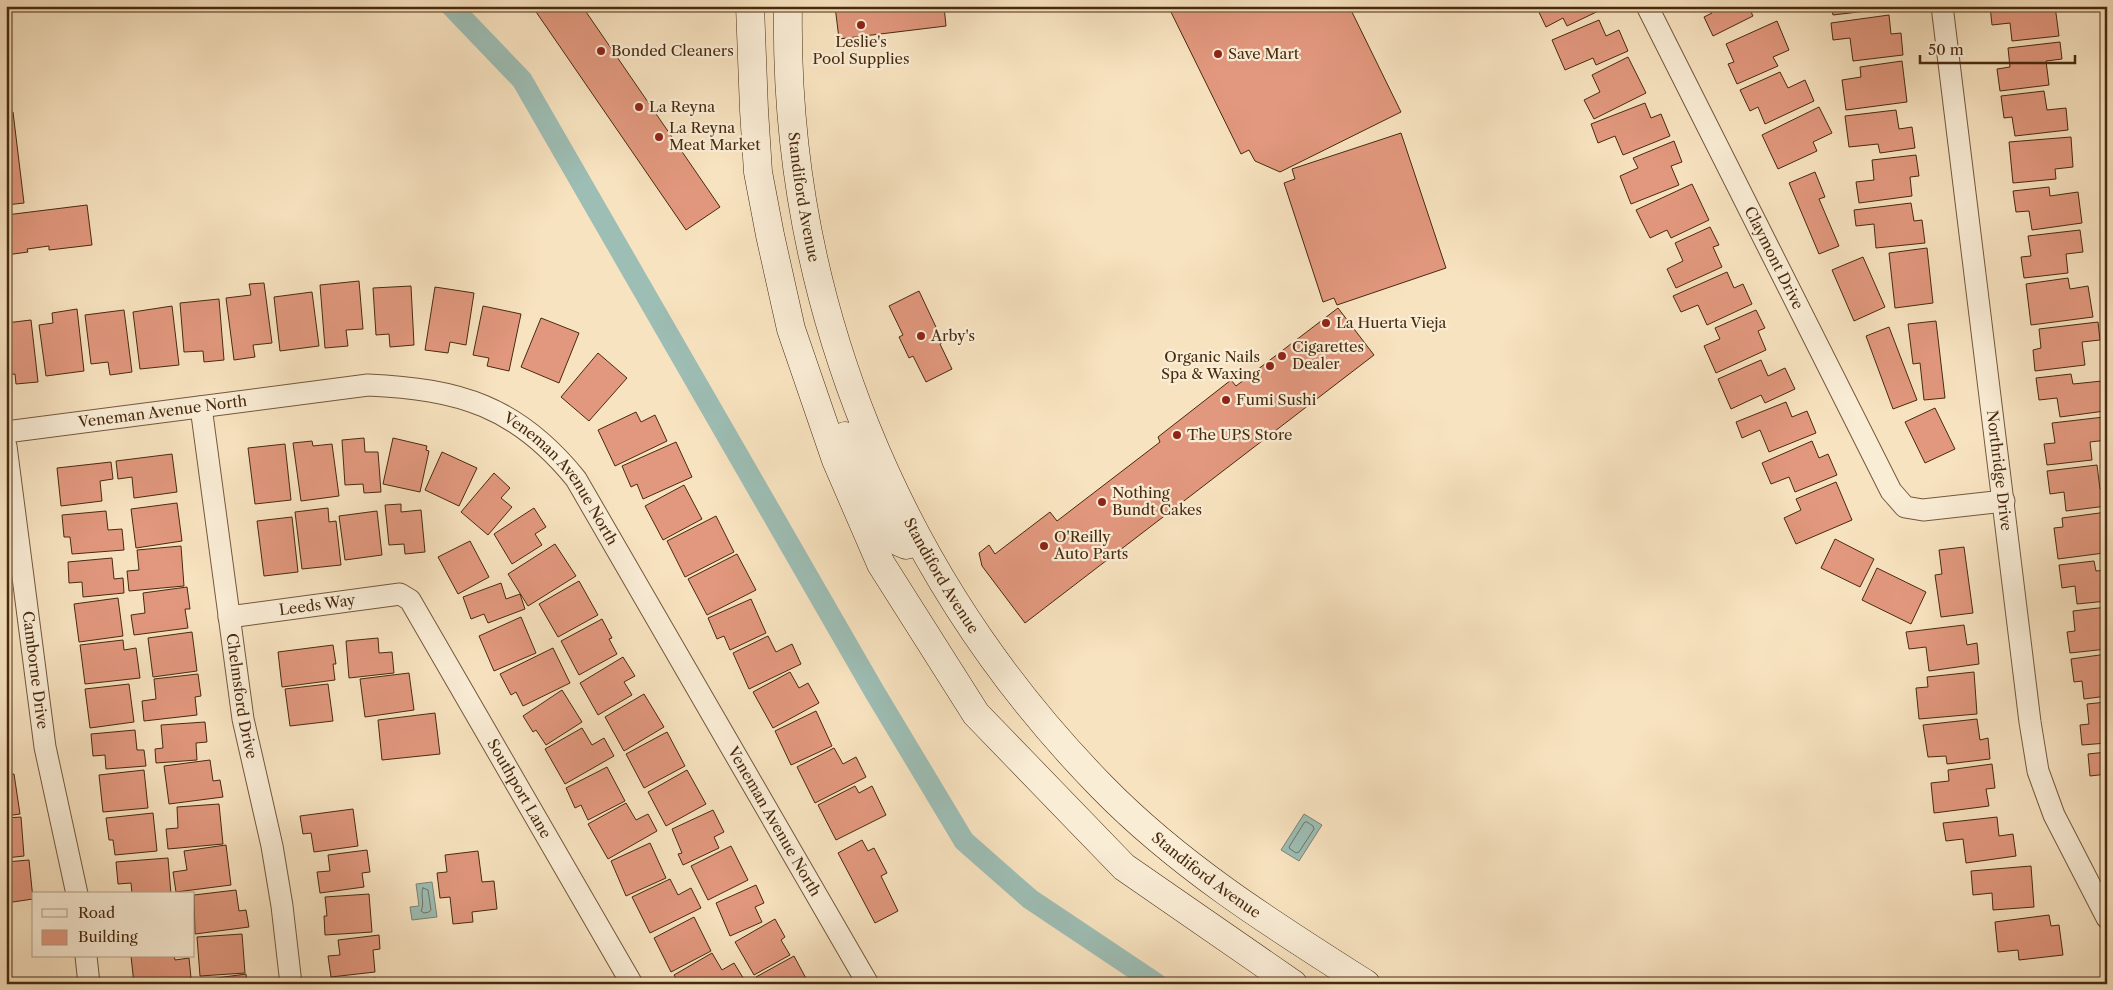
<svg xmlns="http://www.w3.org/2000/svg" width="2113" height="990" font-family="'Libre Caslon Text',serif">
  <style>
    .water { fill: #9dbeb5; stroke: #7b8372 }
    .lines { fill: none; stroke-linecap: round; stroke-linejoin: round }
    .shore { stroke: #727462; stroke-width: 1 }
    .canal { stroke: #9dbeb5; stroke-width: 21 }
    .building { fill: #e2987e; stroke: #482a0e }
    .minor-casing { stroke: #74583a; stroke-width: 23 }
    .secondary-casing { stroke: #482a0e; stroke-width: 29 }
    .minor { stroke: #faedd6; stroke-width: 21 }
    .secondary { stroke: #faedd6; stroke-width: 28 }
    .poi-dot { fill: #8f2418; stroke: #faedd6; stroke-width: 2 }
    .labels { text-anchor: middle; stroke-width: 4.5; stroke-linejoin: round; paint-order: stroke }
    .poi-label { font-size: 15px; fill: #482a0e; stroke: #faedd6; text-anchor: start }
    .street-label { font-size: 15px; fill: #482a0e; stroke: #faedd6 }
  </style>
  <rect width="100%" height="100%" fill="#f8e3c0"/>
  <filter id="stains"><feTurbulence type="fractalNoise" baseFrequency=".004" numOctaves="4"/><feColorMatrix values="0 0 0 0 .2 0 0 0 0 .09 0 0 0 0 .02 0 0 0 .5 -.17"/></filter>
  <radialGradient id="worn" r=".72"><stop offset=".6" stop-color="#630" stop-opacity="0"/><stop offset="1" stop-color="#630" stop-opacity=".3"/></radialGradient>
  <!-- water -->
  <path class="water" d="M1304 814 1322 825 1299 861 1281 850Z
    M432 882 437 917 412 920 410 907 419 906 416 884Z"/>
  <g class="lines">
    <!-- shore -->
    <path class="shore" d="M1307 822 1313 826 1314 829 1299 852 1296 853 1290 849 1289 847 1304 823Z
      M423 888 428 890 431 910 429 912 424 913 421 911C425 903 420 895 423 888Z"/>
    <!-- canal -->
    <path class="canal" d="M451 6 522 80 874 691 964 841 1030 899 1157 984"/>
  </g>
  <!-- building -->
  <path class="building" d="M532 6H582L720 207 686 230Z
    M835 6H944L946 26 839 39Z
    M1168 6H1349L1401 112 1280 172 1255 161 1249 150 1241 154Z
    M1536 6H1607V7L1567 26 1563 18 1546 27Z
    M1709 6H1748L1753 16 1713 36 1704 17 1712 13Z
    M1831 6H1874L1875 10 1833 15Z
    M1990 6H2027V8L2055 6 2059 36 2012 41 2010 23 1992 25Z
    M1889 15 1891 34 1901 33 1903 55 1853 61 1850 38 1833 40 1831 23Z
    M1599 20 1606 36 1619 30 1628 51 1596 65 1593 58 1565 70 1552 40Z
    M1777 21 1789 50 1773 57 1778 66 1737 84 1728 64 1734 62 1726 44Z
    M2060 42 2062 59 2046 61 2049 85 2000 91 1997 69 2010 67 2008 48Z
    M1628 57 1646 93 1594 119 1584 100 1600 92 1592 75Z
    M1902 61 1907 102 1846 110 1842 80 1861 77 1860 67Z
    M1780 72 1788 88 1805 80 1814 101 1765 124 1758 107 1750 111 1740 90Z
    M2044 91 2047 110 2066 108 2068 130 2015 136 2012 117 2004 118 2001 96Z
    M1645 103 1651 118 1661 114 1670 136 1623 155 1615 136 1598 143 1591 124Z
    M1819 107 1832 133 1813 142 1817 151 1778 169 1762 135Z
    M1896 110 1899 129 1912 127 1915 148 1880 153 1878 144 1849 147 1845 116Z
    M13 112 24 203 6 205V113Z
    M1401 133 1446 268 1337 305 1334 298 1323 302 1284 183 1295 179 1292 169Z
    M2071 137 2073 167 2055 169 2056 179 2013 183 2009 142Z
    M1674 141 1682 162 1671 166 1679 185 1631 204 1620 176 1638 168 1633 158Z
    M1916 155 1919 176 1910 177 1912 196 1859 203 1856 182 1874 180 1872 160Z
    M1815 172 1825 197 1819 199 1839 246 1819 254 1789 183Z
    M1692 184 1709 220 1671 238 1667 230 1650 238 1636 210Z
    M2049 187 2050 196 2078 192 2082 223 2032 230 2029 211 2016 212 2013 191Z
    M1911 203 1914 221 1922 220 1925 243 1876 248 1874 224 1856 226 1854 210Z
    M87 205 92 245 49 250V246L27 249 28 252 6 255V215Z
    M1710 227 1719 245 1713 247 1722 267 1676 288 1667 269 1683 261 1675 243Z
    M2080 230 2083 252 2066 254 2068 273 2024 278 2021 257 2031 256 2028 236Z
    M1927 248 1933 303 1895 308 1889 253Z
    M1863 257 1885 307 1854 321 1832 270Z
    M1727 272 1734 288 1743 284 1752 304 1707 325 1698 305 1681 312 1673 296Z
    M2068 278 2070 289 2088 286 2093 317 2031 325 2026 284Z
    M359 281 363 329 346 330 348 346 325 348 320 285Z
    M264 283 272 343 253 345 255 357 234 360 226 298 251 295 249 284Z
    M411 286 414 345 390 347 389 334 376 335 373 288Z
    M435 287 474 293 466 345 450 342 448 353 425 350Z
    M919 291 943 342 940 344 952 369 926 382 913 356 909 358 899 337 903 335 889 306Z
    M312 292 319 346 280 351 274 297Z
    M219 299 224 360 204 362 203 351 184 352 180 303Z
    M172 306 179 365 140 369 133 312Z
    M483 306 521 314 509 371 487 366 489 358 473 355Z
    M1338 308 1374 355 1025 623 982 566 979 553 989 545 995 554 1050 512 1057 521 1160 442 1158 437 1231 380 1236 386Z
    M77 309 84 371 46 376 39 325 53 323 52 313Z
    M124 310 132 372 110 375 108 362 91 364 85 315Z
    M1756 310 1765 328 1758 331 1766 350 1716 373 1704 346 1720 339 1715 328Z
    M541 318 579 333 559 383 521 367Z
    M31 320 38 382 16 384 15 374 6 375V323Z
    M1936 321 1945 398 1924 400 1920 363 1913 364 1908 324Z
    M2098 322 2100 340 2082 342 2085 365 2035 371 2033 350 2041 348 2039 329Z
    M1889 327 1917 400 1893 409 1866 336Z
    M598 353 627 378 589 421 561 397Z
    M1761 360 1768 376 1785 368 1795 389 1765 403 1761 395 1731 409 1718 379Z
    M2071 374 2073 384 2102 381 2105 411 2060 417 2057 398 2039 400 2036 378Z
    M1786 402 1792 417 1807 411 1816 433 1769 452 1760 430 1742 438 1736 422Z
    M1935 408 1955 449 1925 463 1905 422Z
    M636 412 641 422 655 415 667 441 615 466 598 430Z
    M2104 417 2107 440 2090 442 2092 460 2047 465 2044 444 2055 443 2052 423Z
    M364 438 365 452H378L381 492 364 493 363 484 345 485 342 440Z
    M393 438 427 446 426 450 429 451 420 492 383 484Z
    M312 441 313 446 332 444 339 496 301 501 293 443Z
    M1812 441 1819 458 1828 454 1837 475 1795 492 1789 477 1771 484 1762 463Z
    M676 442 692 477 643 499 637 484 631 487 622 466Z
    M285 444 291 500 255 504 248 448Z
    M442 452 477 468 459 506 425 490Z
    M172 454 177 492 134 498 132 477 118 479 116 461Z
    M111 462 113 479 100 481 102 501 61 506 57 468Z
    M2097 465 2100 489 2107 488V506L2066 511 2064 492 2050 494 2047 471Z
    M494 473 510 488 501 498 512 507 488 535 461 512Z
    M1836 482 1852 520 1796 544 1784 518 1801 510 1796 499Z
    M684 485 702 519 663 540 645 506Z
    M177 503 182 541 136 548 131 509Z
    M401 504V512L421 510 425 552 405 554 404 544 389 545 385 505Z
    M328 508 329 522 336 521 341 565 302 569 295 512Z
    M534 508 546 527 535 534 542 545 512 564 494 534Z
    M106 511 108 530 122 529 124 550 72 554 70 537H64L62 515Z
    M377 511 382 555 345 560 339 516Z
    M2107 512V543L2103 544 2104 553 2058 559 2054 528 2063 527 2062 518Z
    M716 516 734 552 685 577 667 541Z
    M292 517 298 572 264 576 257 521Z
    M1835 539 1874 559 1860 587 1821 568Z
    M470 541 489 577 458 594 438 557Z
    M555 544 576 576 528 606 508 574Z
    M181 546 184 586 129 591 127 571 139 570 137 550Z
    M1964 547 1973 613 1941 617 1935 575 1942 574 1939 550Z
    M737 554 756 590 707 615 688 579Z
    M112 558 114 579 123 578 124 593 83 597 82 582 69 583 68 562Z
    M2094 561 2096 571 2107 570V601L2077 604 2075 586 2062 588 2059 565Z
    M1877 568 1926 592 1911 624 1862 600Z
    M579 581 598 615 558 637 539 604Z
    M501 583 506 599 520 594 525 609 488 623 484 614 471 619 463 597Z
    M187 587 190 609H185L188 628 134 635 131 615 145 613 143 593Z
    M118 598 123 636 79 642 74 604Z
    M751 599 766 633 730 650 724 636 717 639 708 618Z
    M2107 607V649L2070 653 2067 632 2075 631 2073 611Z
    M521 617 536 653 494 671 479 636Z
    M602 619 612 638 609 639 617 654 579 675 561 641Z
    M1964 625 1967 645 1977 643 1979 664 1929 671 1926 647 1909 649 1906 632Z
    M192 632 197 671 153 677 148 638Z
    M768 636 776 652 792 644 801 664 749 689 733 653Z
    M378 638 379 653 392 652 394 673 349 678 346 641Z
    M123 640 124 650 136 648 140 678 85 684 80 645Z
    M333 645 336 664H333L335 680 282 687 278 652Z
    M553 648 570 683 523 706 516 692 511 695 500 674Z
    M2107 654V696L2084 699 2082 681 2074 682 2071 659Z
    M623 657 635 676 624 682 632 695 598 715 580 683Z
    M790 672 799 688 808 683 819 703 773 728 753 692Z
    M1974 672 1977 714 1919 719 1916 688 1928 687 1927 677Z
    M409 673 414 710 365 717 360 679Z
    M198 674 201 696 195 697 197 715 144 721 142 701 156 699 154 679Z
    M129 684 134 722 90 728 85 689Z
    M328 684 333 721 290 726 285 689Z
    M562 690 582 722 546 745 536 730 533 732 523 716Z
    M644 694 664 727 624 751 605 717Z
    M2107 702V743L2082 745 2080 725 2089 724 2087 704Z
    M816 711 832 746 791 765 775 731Z
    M435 713 440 754 382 760 378 720Z
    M1977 719 1980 740 1988 738 1990 759 1947 764 1946 756 1928 757 1923 725Z
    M205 722 207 742 196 743 197 760 156 763 155 749 163 748 161 725Z
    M582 728 592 745 604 738 614 756 565 784 545 749Z
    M135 730 137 750H144L146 766 106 769 105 755 93 756 91 734Z
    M667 732 685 766 644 788 626 754Z
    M834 748 843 764 856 757 866 777 815 803 797 767Z
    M6 751H8L11 771 6 772Z
    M2107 752V777V774L2090 776 2088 754Z
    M210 760 213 781 220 780 223 797 169 804 164 766Z
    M1992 764 1995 788 1986 789 1989 806 1934 813 1931 783 1949 781 1948 770Z
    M607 767 625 801 588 820 581 805 575 808 566 788Z
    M144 770 148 808 103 812 99 775Z
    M687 770 706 804 666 826 648 792Z
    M14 774 20 814 6 816V775Z
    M855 786 859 793 872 786 886 815 836 840 818 805Z
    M626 803 636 820 648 814 657 831 608 859 588 824Z
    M219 804 223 844 168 849 166 829 178 828 177 807Z
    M353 809 358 846 314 852 311 833 303 834 300 816Z
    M713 810 724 832 714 837 719 848 683 865 678 854 682 853 672 829Z
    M153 813 157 851 115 855 113 840H109L106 818Z
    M21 817 24 856 6 858V818Z
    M1997 817 1999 836 2013 834 2016 856 1966 863 1963 839 1946 841 1943 823Z
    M862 840 868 851 874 848 887 873 881 876 898 911 875 923 838 853Z
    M650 843 666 878 626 896 611 861Z
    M226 845 231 885 176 892 173 872 187 870 184 851Z
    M731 846 748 880 708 900 691 866Z
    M367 850 370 872 362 873 364 887 320 893 317 872 330 871 328 855Z
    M478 851 482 882 494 881 497 909 472 912 473 922 453 924 450 897 440 898 437 873 447 872 445 855Z
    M168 858 171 894H132L131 883 118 884 116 862Z
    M29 860 33 899 6 903V862Z
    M2031 866 2034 907 1993 910 1992 893 1973 895 1971 871Z
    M670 879 678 895 691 888 701 908 650 933 632 897Z
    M756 885 764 903 755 907 762 922 730 936 716 903Z
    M236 890 239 911 246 910 249 927 195 934 194 895Z
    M369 894 372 932 325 935 324 916H327L325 897Z
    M2049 915 2051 926 2059 925 2063 955 2019 960 2018 950 1998 952 1995 922Z
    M694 917 711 951 671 972 654 938Z
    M775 919 785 937 781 940 790 955 754 975 735 942Z
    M242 934 245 973 200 976 197 937Z
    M379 935 380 949 373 950 375 972 331 977 328 956 340 955 338 940Z
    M712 953 722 970 734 963 745 981 740 984H679L674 975Z
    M131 956H174L175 960 189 958 191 978 134 984Z
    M794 956 809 984H760L756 977Z
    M246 974 247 984H203L202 980Z
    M376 978 377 984H332V983Z"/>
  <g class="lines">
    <defs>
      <g id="minor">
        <path id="s1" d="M1647 6 1891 491 1905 507 1923 510 2004 501"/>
        <path id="s2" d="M1942 6 2030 722 2038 771 2054 815 2107 918"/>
        <path id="s3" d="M201 407 243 719 272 846 282 906 291 984"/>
        <path id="s4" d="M6 432 368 385C459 389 517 406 576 479L868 984"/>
        <path id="s5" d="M6 446 45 747 77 894"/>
        <path id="s6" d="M229 617 400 594 410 600 632 984"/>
        <path d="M86 956 89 984"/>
      </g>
      <g id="secondary">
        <path d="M750 6 754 110 758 172 770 235 791 329 836 460 881 564 976 714 1124 867 1293 984"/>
        <path id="s7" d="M788 6C783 299 897 578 1102 787 1179 866 1273 925 1366 984"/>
        <path d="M845 436 883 513 899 542 906 545 918 541"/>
      </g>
    </defs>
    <!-- minor casing -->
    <use href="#minor" class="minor-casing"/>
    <!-- secondary casing -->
    <use href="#secondary" class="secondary-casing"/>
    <!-- minor -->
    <use href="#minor" class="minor"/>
    <!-- secondary -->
    <use href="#secondary" class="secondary"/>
  </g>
  <!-- markers -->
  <g class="poi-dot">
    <circle cx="861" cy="25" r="5"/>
    <circle cx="601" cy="51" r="5"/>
    <circle cx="1218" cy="54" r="5"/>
    <circle cx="639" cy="107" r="5"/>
    <circle cx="659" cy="137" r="5"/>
    <circle cx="1326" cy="323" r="5"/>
    <circle cx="921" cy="336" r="5"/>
    <circle cx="1282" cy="356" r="5"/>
    <circle cx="1270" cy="366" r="5"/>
    <circle cx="1226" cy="400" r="5"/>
    <circle cx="1177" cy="435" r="5"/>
    <circle cx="1102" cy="502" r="5"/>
    <circle cx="1044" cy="546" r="5"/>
  </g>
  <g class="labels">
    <!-- poi labels -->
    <g class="poi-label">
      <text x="861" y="47" text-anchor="middle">Leslie's<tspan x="861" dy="17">Pool Supplies</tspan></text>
      <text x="611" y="56">Bonded Cleaners</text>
      <text x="1228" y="59">Save Mart</text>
      <text x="649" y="112">La Reyna</text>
      <text x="669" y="133">La Reyna<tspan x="669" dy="17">Meat Market</tspan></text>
      <text x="1336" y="328">La Huerta Vieja</text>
      <text x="931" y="341">Arby's</text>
      <text x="1292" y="352">Cigarettes<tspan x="1292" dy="17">Dealer</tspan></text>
      <text x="1260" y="362" text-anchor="end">Organic Nails<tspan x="1260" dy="17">Spa &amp; Waxing</tspan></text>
      <text x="1236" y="405">Fumi Sushi</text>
      <text x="1187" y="440">The UPS Store</text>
      <text x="1112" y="498">Nothing<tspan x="1112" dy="17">Bundt Cakes</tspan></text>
      <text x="1054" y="542">O'Reilly<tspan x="1054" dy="17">Auto Parts</tspan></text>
    </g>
    <!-- street labels -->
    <g class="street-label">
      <text dy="5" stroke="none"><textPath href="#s7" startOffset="192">Standiford Avenue</textPath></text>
      <text dy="5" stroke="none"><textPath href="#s1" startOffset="282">Claymont Drive</textPath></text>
      <text dy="5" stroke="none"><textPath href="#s4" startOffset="158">Veneman Avenue North</textPath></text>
      <text dy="5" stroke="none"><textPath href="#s2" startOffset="468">Northridge Drive</textPath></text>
      <text dy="5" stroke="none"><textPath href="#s4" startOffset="592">Veneman Avenue North</textPath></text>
      <text dy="5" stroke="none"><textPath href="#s7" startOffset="598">Standiford Avenue</textPath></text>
      <text dy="5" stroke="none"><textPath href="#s6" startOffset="89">Leeds Way</textPath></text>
      <text dy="5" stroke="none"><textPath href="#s5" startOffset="226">Camborne Drive</textPath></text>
      <text dy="5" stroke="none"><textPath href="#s3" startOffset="292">Chelmsford Drive</textPath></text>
      <text dy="5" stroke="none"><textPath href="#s6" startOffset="402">Southport Lane</textPath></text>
      <text dy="5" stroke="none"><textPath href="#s4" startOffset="998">Veneman Avenue North</textPath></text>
      <text dy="5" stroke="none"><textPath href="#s7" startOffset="1001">Standiford Avenue</textPath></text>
    </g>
  </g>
  <!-- margin -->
  <rect width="2113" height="990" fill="none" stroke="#f8e3c0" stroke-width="25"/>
  <rect x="8" y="8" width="2098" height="975" fill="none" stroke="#482a0e" stroke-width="2.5"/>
  <rect x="12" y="12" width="2088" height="965" fill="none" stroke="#482a0e"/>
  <!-- legend -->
  <rect x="32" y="892" width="162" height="65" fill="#faedd6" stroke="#b39f86"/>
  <rect x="42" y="909" width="25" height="8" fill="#faedd6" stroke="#b39f86"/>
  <text x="78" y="918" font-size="15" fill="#482a0e">Road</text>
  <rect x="42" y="930" width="25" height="15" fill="#e2987e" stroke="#b39f86"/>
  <text x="78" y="942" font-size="15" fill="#482a0e">Building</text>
  <!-- scale -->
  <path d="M1920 55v8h155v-8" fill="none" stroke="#482a0e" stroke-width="2.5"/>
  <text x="1928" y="55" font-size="15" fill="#482a0e" stroke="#faedd6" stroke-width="4" paint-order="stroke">50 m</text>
  <rect width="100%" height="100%" filter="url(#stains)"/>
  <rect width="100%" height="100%" fill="url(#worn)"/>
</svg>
